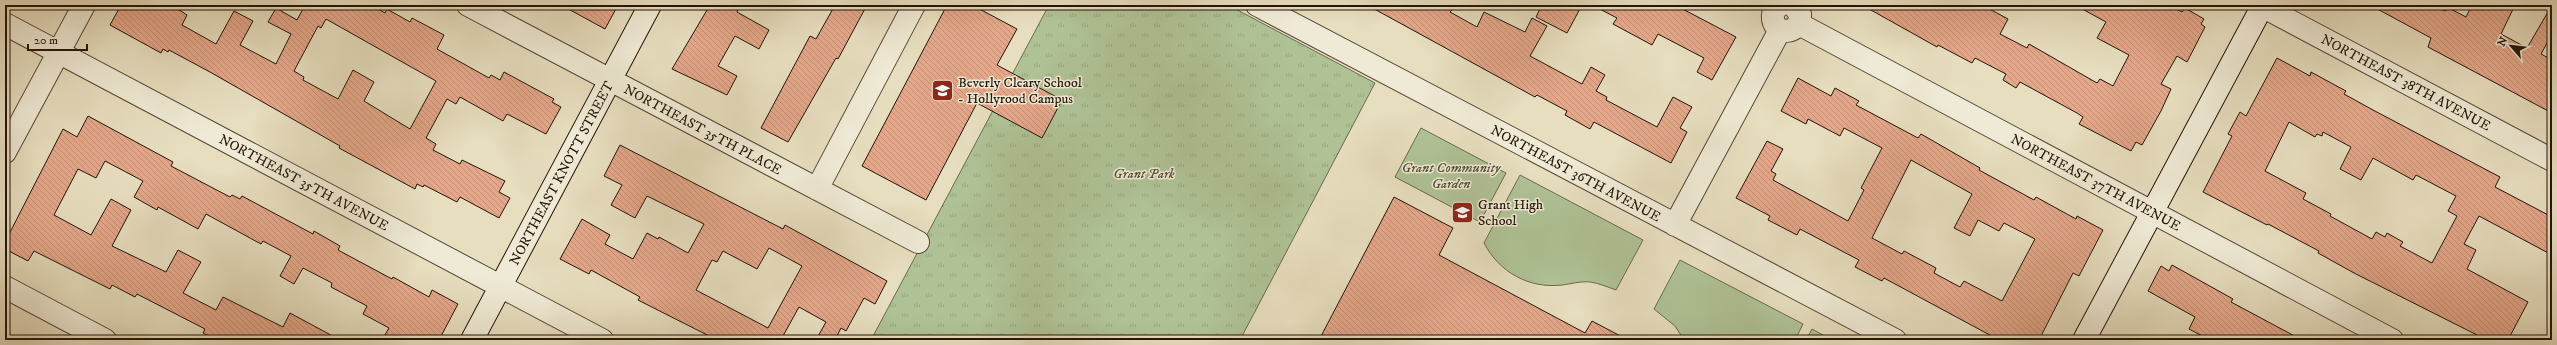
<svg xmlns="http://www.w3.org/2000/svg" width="2557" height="345" font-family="'IM FELL DW Pica',serif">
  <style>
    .green { fill: #afc296; stroke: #6a6a4e }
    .park { fill: url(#park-tufts); stroke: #6a6a4e }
    .building { fill: url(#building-back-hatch); stroke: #241306; fill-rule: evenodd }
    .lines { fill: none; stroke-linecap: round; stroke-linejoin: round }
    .street-casing { stroke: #554634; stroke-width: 24 }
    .secondary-casing { stroke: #241306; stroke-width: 24 }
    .street { stroke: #efead5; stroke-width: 22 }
    .secondary { stroke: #efead5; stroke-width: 22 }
    .labels { text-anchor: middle; stroke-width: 3; stroke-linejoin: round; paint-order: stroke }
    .poi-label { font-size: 14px; fill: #241306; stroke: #efead5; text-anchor: start }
    .street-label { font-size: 14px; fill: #241306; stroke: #efead5 }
    .park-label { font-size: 14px; font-style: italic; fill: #555038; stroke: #efead5 }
  </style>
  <defs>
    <pattern id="park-tufts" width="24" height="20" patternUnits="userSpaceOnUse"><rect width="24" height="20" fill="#afc296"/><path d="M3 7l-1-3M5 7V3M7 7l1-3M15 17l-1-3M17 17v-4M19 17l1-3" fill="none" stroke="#96a680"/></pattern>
    <pattern id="building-back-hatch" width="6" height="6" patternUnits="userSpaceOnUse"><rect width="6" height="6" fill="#e4a78a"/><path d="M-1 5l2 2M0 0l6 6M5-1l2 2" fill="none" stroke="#c38f76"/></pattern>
  </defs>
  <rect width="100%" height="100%" fill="#e7debf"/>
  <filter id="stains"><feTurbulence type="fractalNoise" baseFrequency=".005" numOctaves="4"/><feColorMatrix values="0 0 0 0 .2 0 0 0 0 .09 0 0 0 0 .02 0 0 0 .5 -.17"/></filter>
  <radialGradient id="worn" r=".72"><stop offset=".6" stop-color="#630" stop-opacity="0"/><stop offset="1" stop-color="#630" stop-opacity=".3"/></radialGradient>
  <!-- green -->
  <path class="green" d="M1421 128 1506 173 1480 222 1395 177Z
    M1520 175 1643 240 1616 290C1608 287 1598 283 1590 282 1580 281 1571 284 1562 285 1529 289 1499 272 1484 243Z
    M1680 260 1803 324 1795 340H1684L1675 326 1654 309Z
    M1812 329 1832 340H1806Z"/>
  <!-- park -->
  <path class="park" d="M1049 5H1228L1375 83 1240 340H871Z"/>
  <!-- building -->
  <path class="building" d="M121 5H172L187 15 182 25 216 44 234 11 253 21 240 45 276 64 291 34 268 22 276 8 297 20 304 7 301 5H371L385 13 387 9 410 22 412 18 444 35 437 49 489 78 491 75 500 80 504 72 554 99 552 102 561 107 546 134 507 114 503 121 460 97 456 104 447 99 426 138 436 144 433 150 460 164 462 160 505 181 499 192 510 198 499 218 460 197 457 202 424 185 423 187 417 184 415 189 339 148 340 146 210 72 169 50 168 52 163 49 161 53 110 25ZM326 19 436 81 410 129 364 101 374 82 353 70 338 99 303 80 304 77 294 71 318 26 321 28Z
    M561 5H618L605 29Z
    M710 5H740L737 12 769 30 759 49 735 36 718 66 737 76 727 95 672 69Z
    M835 5H867L838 59 836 58 788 142 761 128 810 36 816 39Z
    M947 5H972L1017 29 997 65 1062 100 1042 138 977 103 926 200 862 166Z
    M1367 5H1443L1452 10 1450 12 1477 27 1484 12 1525 32 1532 18 1547 26 1530 56 1582 84 1591 67 1605 75 1596 91 1607 97 1606 100 1657 127 1673 97 1692 107 1680 128 1687 132 1671 163 1594 122 1590 129 1565 115 1567 111 1537 95 1535 97Z
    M1542 5H1582L1567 33 1536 17Z
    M1592 5H1675L1736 37 1712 80 1697 72 1704 58 1658 34 1652 45 1613 24 1617 18Z
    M1862 5H1982L2008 19 2000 34 2027 48 2029 44 2097 83 2100 79 2113 86 2129 55 2097 38 2106 22 2075 5H2169L2182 12 2185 8 2204 19 2201 24 2205 27 2187 62 2177 56 2161 84 2171 89 2161 111 2142 145 2136 142 2131 151 2079 124 2083 117 2077 113 2020 82 2016 88 2003 80 2006 74 1975 58 1972 63 1938 45 1937 47Z
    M2370 5H2434L2445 11 2449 8 2466 17 2472 5H2515L2501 34 2527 48 2552 5V34L2541 54 2552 60V113L2428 47 2431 38Z
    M2277 58 2310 76 2311 72 2333 84 2346 91 2344 94 2373 110 2500 177 2495 187 2552 217V255L2479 216 2464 244 2476 250 2467 269 2528 302 2508 340H2475L2477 335 2354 273 2318 253 2319 251 2268 224 2267 225 2203 192 2232 136 2228 134 2240 112 2246 116ZM2289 122 2315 137 2317 134 2322 136 2323 132 2351 147 2340 169 2361 180 2373 158 2413 180 2416 175 2456 196 2448 211 2457 216 2432 263 2400 246 2403 242 2387 233 2385 237 2376 232 2372 239 2330 216 2331 214 2303 199 2306 193 2265 171Z
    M1798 78 1831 96 1835 88 1859 101 1856 105 1918 138 1921 134 1980 168 1979 170 2034 200 2036 197 2076 219 2077 216 2103 230 2079 276 2073 273 2039 340H1999L1884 278 1882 281 1855 267 1859 260 1800 229 1797 235 1768 220 1770 216 1736 198 1767 141 1783 149 1771 171 1776 174 1773 180 1848 221 1864 190 1861 188 1882 148 1844 128 1840 136 1808 119 1806 124 1781 111ZM1911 160 1972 194 1954 228 1970 236 1978 220 1999 231 2004 223 2035 239 2002 301 1964 281 1960 287 1934 273 1936 268 1904 251 1902 254 1872 238Z
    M88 116 173 162 171 166 230 197 232 195 240 199 242 196 313 234 314 231 340 246 338 250 392 279 393 277 429 297 432 290 458 304 439 340H382L389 328 363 314 367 306 331 287 332 283 303 268 294 284 280 276 291 256 263 241 261 244 206 214 198 229 158 207 157 210 134 197 143 181 105 161 96 178 78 169 54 215 91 235 111 199 131 210 112 246 166 272 178 250 201 262 183 293 216 310 223 297 283 327 290 313 340 340H216L203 333 205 329 137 294 135 297 112 285 110 289 34 251 28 261 5 249V242L63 129 77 137Z
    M620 145 783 229 785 225 887 281 875 304 864 298 846 331 841 328 835 340H816L826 322 799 307 783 336 790 340H717L638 300 640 297 591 270 589 274 560 259 582 219 610 235 605 244 633 259 647 233 658 239 659 237 688 253 704 224 647 196 635 218 611 205 622 185 604 176ZM769 248 802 266 768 328 696 290 712 260 717 262 723 251 757 269Z
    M1394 197 1453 228 1439 255 1585 333 1592 321 1628 340H1319Z
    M2172 265 2233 299 2231 302 2302 340H2210L2189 329 2195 317 2148 291 2161 266 2169 271Z"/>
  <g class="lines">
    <defs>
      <path id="street" d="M468 5 918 242
        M1257 5 1895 340
        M1780 5C1771 11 1771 20 1777 28 1789 35 1801 28 1800 14L1793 5
        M2260 5 2552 160
        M5 24 602 340
        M1799 24 2392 340
        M5 152 84 5
        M817 189 914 5
        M1675 225 1780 30
        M5 287 105 340"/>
      <path id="secondary" d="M472 340 650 5
        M2084 340 2263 5"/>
    </defs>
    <!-- street casing -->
    <use href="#street" class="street-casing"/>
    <!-- secondary casing -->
    <use href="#secondary" class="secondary-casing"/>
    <!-- street -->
    <use href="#street" class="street"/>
    <!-- secondary -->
    <use href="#secondary" class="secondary"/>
  </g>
  <!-- icons -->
  <defs>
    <symbol id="school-square" viewBox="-11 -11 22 22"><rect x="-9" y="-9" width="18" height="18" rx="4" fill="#8f2418" stroke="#efead5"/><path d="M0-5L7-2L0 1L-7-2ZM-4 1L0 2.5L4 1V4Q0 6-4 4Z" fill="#fff"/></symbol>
  </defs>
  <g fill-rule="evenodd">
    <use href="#school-square" x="930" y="78" width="25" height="25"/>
    <use href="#school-square" x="1450" y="200" width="25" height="25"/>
  </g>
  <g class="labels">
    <!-- poi labels -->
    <g class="poi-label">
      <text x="958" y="87">Beverly Cleary School<tspan x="958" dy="16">- Hollyrood Campus</tspan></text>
      <text x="1478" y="209">Grant High<tspan x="1478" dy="16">School</tspan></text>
    </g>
    <!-- street labels -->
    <g class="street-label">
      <text transform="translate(2406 82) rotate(28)" y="5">NORTHEAST 38TH AVENUE</text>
      <text transform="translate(703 129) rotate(28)" y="5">NORTHEAST 35TH PLACE</text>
      <text transform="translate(561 173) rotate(-62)" y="5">NORTHEAST KNOTT STREET</text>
      <text transform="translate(1576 173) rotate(28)" y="5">NORTHEAST 36TH AVENUE</text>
      <text transform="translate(304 182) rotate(28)" y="5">NORTHEAST 35TH AVENUE</text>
      <text transform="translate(2096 182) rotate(28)" y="5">NORTHEAST 37TH AVENUE</text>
    </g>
    <!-- park labels -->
    <g class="park-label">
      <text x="1451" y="172">Grant Community<tspan x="1451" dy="16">Garden</tspan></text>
      <text x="1144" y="178">Grant Park</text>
    </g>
  </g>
  <!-- margin -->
  <rect width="2557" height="345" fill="none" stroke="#e7debf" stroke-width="20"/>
  <rect x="6" y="6" width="2545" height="333" fill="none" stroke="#241306" stroke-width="2"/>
  <rect x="10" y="10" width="2537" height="325" fill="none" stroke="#241306"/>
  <!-- north arrow -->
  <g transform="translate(2511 46) rotate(298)" stroke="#efead5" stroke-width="3" paint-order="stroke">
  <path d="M0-3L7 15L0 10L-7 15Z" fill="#241306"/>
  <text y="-6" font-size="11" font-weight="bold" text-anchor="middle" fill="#241306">N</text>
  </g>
  <!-- scale -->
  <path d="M28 44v6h59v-6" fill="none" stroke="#241306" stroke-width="2"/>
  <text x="34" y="44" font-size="12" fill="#241306" stroke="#efead5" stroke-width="3" paint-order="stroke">20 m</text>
  <rect width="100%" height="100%" filter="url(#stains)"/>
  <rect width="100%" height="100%" fill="url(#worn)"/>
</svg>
